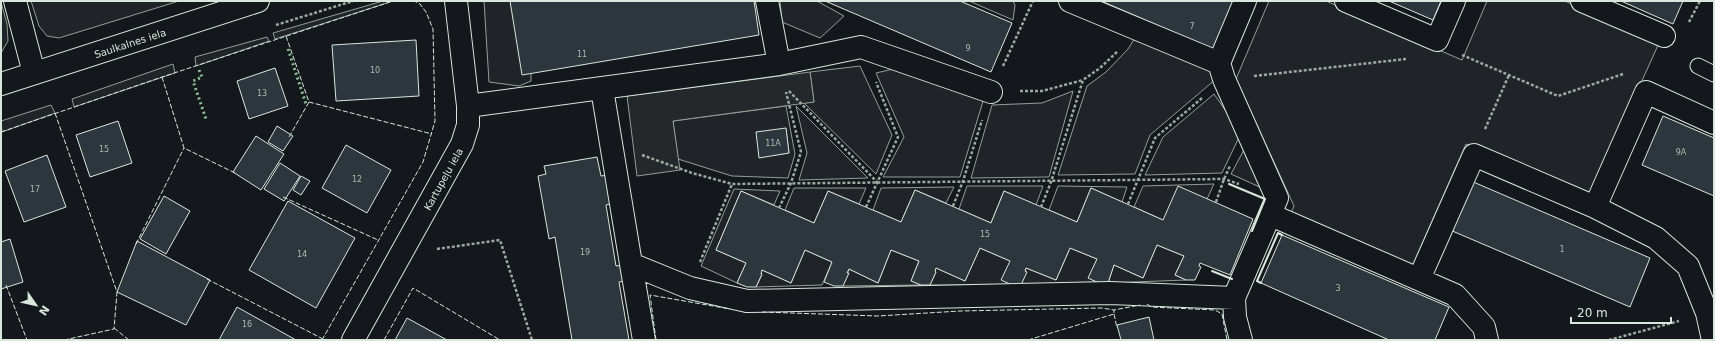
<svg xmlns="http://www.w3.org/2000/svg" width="1715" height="341" font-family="'DejaVu Sans',sans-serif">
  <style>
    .green { fill: #202428; stroke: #939e99; fill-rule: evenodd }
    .parking { fill: #24282b; stroke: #939e99 }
    .building { fill: #2c363c; stroke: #d8e6dc }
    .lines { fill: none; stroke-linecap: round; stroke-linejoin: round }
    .service-casing { stroke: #d8e6dc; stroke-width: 17 }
    .minor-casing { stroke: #d8e6dc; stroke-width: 24 }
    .tertiary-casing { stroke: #d8e6dc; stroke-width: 24 }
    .path { stroke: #9da8a2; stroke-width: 2.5; stroke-dasharray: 3 2; stroke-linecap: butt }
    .service { stroke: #14181c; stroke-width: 15 }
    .minor { stroke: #14181c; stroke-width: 22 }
    .tertiary { stroke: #14181c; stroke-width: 22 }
    .hedge { stroke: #8ac095; stroke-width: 3; stroke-dasharray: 2 3; stroke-linecap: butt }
    .fence { stroke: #d8e6dc; stroke-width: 1; stroke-dasharray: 5 2; stroke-linecap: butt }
    .wall { stroke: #d8e6dc; stroke-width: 2 }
    .labels { text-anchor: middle; stroke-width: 3; stroke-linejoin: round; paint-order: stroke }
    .number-label { font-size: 8px; fill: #adbab4 }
    .street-label { font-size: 10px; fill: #d8e6dc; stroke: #14181c }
  </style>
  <rect width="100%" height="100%" fill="#14181c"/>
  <!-- green -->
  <path class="green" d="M31 1H179L59 38 47 36 39 26Z
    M383 1 390 2 275 39 273 33Z
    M484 1H510L531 73V81L519 86 489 82Z
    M780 1H817L844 16 820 38 782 22Z
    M969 1H1013L1015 5 1013 20Z
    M1269 1H1326L1462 60 1487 1H1565L1659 43 1591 194 1466 144 1411 269 1288 219 1294 206 1236 79Z
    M1 2 7 24 8 41 1 53Z
    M1136 36 1213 65 1216 79 1150 135 1135 174 1058 175 1087 86 1106 72 1128 49Z
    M267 37 269 41 196 66 195 57Z
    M173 64 175 73 74 107 72 99Z
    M860 66 892 135 876 174 804 103 814 102 810 72Z
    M902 67 984 98 960 177H883L904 137 876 73Z
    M1073 91 1049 177 971 178 992 105 1042 103Z
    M1214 94 1241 133 1222 173 1145 175 1163 137Z
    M51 105 55 113 2 132 1 121Z
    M786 106 795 154 788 178 732 176 678 159 673 121ZM786 129 789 153 760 157Z
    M796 106 868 178 799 180 807 153Z
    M1247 144 1264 189 1231 174Z
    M1214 184 1207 199 1163 220 1134 207 1143 186Z
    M967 186H1043L1036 205 1004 191 991 223 959 209Z
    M1058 186 1127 187 1122 202 1091 188 1077 222 1049 210Z
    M954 187 946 203 915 190 901 222 873 210 881 188Z
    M794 188H866L859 204 828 191 814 223 785 210Z
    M734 189 780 191 774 205 741 191 716 250 746 263 737 283 701 266Z
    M1157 245 1184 256 1175 275 1186 280 1108 283 1114 265 1143 278Z
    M980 248 1010 261 1012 285H930L936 272 935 271 936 268 965 281Z
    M1070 248 1097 259 1089 278 1099 283 1021 285 1026 268 1056 280Z
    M805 250 832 262 822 285 756 287 762 275 761 274 762 270 791 283Z
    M891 250 919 261 911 281 921 285 843 286 849 269 878 283Z"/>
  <!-- parking -->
  <path class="parking" d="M810 72 814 102 673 121 680 170 637 176 627 96Z"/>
  <!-- building -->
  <path class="building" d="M510 1H754L759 35 522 75Z
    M825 1H960L1012 23 991 72Z
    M1101 1H1236L1215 50Z
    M1389 1H1441L1433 20Z
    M1621 1H1683L1673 24Z
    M416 40 419 96 336 101 332 45Z
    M275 68 288 106 249 119 237 81Z
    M1663 116 1714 138V196L1642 165Z
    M118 121 132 163 90 177 76 135Z
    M277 126 293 136 283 151 268 142Z
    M786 128 789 153 759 158 756 132Z
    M256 136 284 154 261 190 233 172Z
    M346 145 391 170 367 213 322 188Z
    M47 155 66 207 24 222 5 171Z
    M597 157 601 176 608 175 613 203 606 205 616 266 622 265 625 281 619 282 629 340H572L555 237 549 239 538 176 546 174 544 166Z
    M280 163 300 176 284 201 264 189Z
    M301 176 310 181 301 195 293 190Z
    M1471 181 1650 258 1630 307 1450 230Z
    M1178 186 1253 219 1230 275 1200 263 1199 266 1201 267 1195 280H1186L1175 275 1184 256 1157 245 1143 278 1114 265 1108 283H1099L1088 278 1097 259 1070 248 1056 280 1026 268 1025 271 1027 272 1021 285H1012L1001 280 1010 261 980 248 965 281 936 268 935 271 936 272 930 285H921L911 281 919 261 891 250 878 283 849 269 847 273H849L843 286H834L824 282 832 262 805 250 791 283 762 270 761 274H762L756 287H747L737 283 746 263 716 250 741 191 814 223 828 191 901 222 915 190 991 223 1004 191 1077 222 1091 188 1163 220Z
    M164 196 190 211 166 254 140 239Z
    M288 201 355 238 316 308 249 270Z
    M1282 235 1449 307 1435 340H1389L1261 283Z
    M10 239 23 282 1 289V242Z
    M137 241 210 280 186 325 117 292Z
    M237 307 296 340H219Z
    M1149 317 1154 340H1121L1117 325Z
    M407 318 447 340H395Z"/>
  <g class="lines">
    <defs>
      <path id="service" d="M1698 66 1714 74"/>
      <path id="minor" d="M15 1 34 73
        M767 1 779 64
        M1070 1 1219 63 1224 79 1277 198 1234 298 1235 317 1241 340
        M1346 1 1437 40 1454 1
        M1582 1 1664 36
        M1219 63 1245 1
        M602 89 631 264 690 288 747 301 1110 293 1234 298
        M468 106 779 64 861 47 991 92
        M1595 207 1646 92 1714 123
        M1271 215 1455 295 1484 327 1487 340
        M631 264 644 340
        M1419 279 1474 155 1595 207 1656 238 1688 266 1707 313 1713 340
        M353 340 462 144 468 125V106L456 1"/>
      <path id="tertiary" d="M1 84 258 1"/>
    </defs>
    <!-- service casing -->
    <use href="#service" class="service-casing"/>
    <!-- minor casing -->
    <use href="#minor" class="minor-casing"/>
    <!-- tertiary casing -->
    <use href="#tertiary" class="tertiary-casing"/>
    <!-- path -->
    <path class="path" d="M1689 22 1700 1
      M276 25 353 1
      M1462 55 1558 96 1623 74
      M1003 66 1033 1
      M1254 76 1406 59
      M789 91 877 182
      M1020 91H1042L1083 80
      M1485 129 1509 75
      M642 155 692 173 732 184 1224 179 1239 184
      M1216 202 1224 179 1230 166
      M1128 204 1155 138 1202 98
      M953 206 963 181 982 120
      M866 207 898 137 876 82
      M1041 207 1051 182 1083 80 1100 68 1118 51
      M779 208 791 183 801 152 786 92
      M437 249 500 240 532 340
      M700 262 732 184
      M1609 340 1679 321"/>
    <!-- service -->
    <use href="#service" class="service"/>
    <!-- minor -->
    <use href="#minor" class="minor"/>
    <!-- tertiary -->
    <use href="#tertiary" class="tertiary"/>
    <!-- hedge -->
    <path class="hedge" d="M288 49 306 104
      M199 70 202 77 193 81 206 119"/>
    <!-- fence -->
    <path class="fence" d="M286 36 309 102 289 137
      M162 77 184 148 235 173
      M309 102 432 134
      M55 113 117 292 114 329 64 340
      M1 132 162 77 393 1
      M283 197 378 240
      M136 244 184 148
      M207 279 323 339
      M6 285 27 340
      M1147 304 1151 307 1215 310 1222 314 1227 340
      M762 312 878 316 960 311 1102 308 1114 310
      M1114 314 1117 328
      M114 328 129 340
      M322 340 423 162 435 121 433 29 426 12 420 4 414 1
      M384 340 413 288 500 340
      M656 340 650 295 730 309
      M1028 340 1114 314V310L1140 305"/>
    <!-- wall -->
    <path class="wall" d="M1229 184 1265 199 1252 231
      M1212 271 1232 279
      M1261 283 1257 281 1278 233 1282 235"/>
  </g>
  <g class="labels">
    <!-- number labels -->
    <g class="number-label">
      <text x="1192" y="29">7</text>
      <text x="968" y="51">9</text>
      <text x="582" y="57">11</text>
      <text x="375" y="73">10</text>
      <text x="262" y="96">13</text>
      <text x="773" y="146">11A</text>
      <text x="104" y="152">15</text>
      <text x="1681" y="155">9A</text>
      <text x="357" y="182">12</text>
      <text x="35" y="192">17</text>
      <text x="985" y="237">15</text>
      <text x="1562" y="252">1</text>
      <text x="585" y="255">19</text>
      <text x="302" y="257">14</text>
      <text x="1338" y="291">3</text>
      <text x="247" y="327">16</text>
    </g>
    <!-- street labels -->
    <g class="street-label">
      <text transform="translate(130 43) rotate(-18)" y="4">Saulkalnes iela</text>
      <text transform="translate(443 179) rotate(-61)" y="4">Kartupeļu iela</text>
    </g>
  </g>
  <!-- border -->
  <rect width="1715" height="341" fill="none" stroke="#d8e6dc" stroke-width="4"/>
  <!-- north arrow -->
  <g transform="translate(36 305) rotate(124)" stroke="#14181c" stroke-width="3" paint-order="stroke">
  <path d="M0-3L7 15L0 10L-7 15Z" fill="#d8e6dc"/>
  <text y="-6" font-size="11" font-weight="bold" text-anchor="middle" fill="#d8e6dc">N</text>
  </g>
  <!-- scale -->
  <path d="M1571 317v6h100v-6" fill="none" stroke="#d8e6dc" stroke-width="2"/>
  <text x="1577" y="317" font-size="12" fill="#d8e6dc" stroke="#14181c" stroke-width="3" paint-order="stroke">20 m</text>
</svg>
